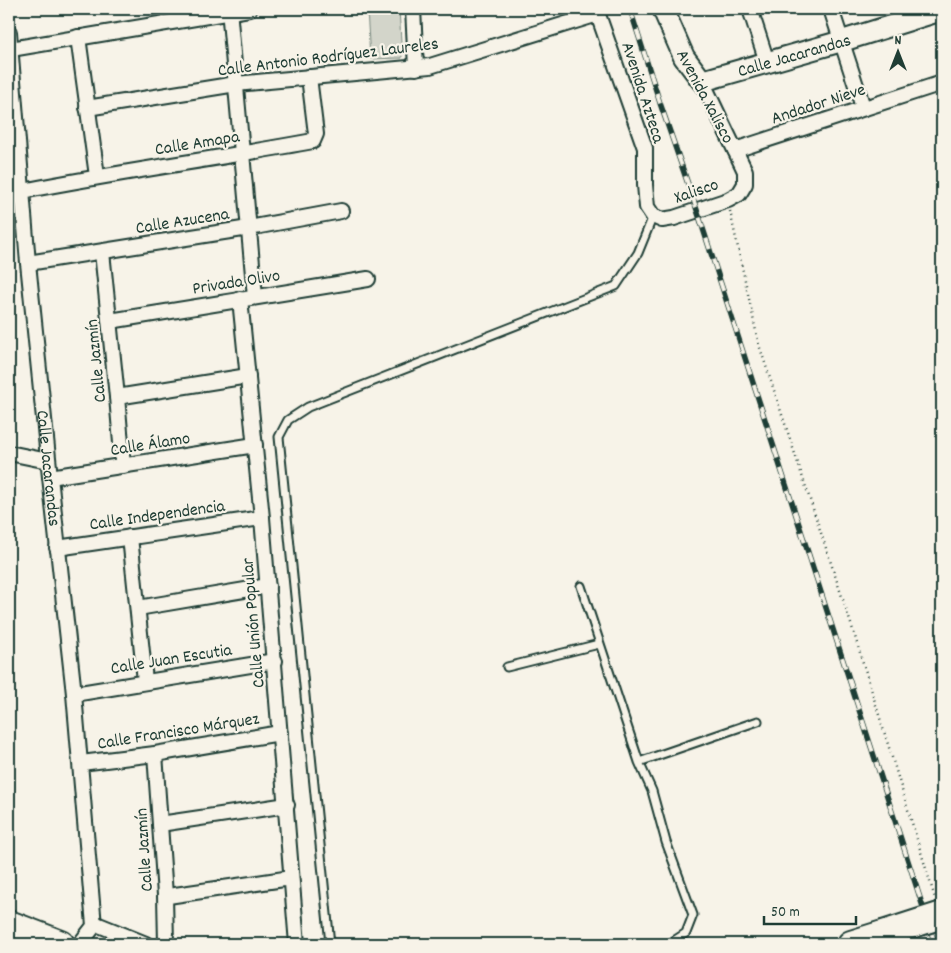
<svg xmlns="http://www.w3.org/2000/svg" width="951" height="953" font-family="Dekko,sans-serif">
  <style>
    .green { fill: #d3d5ca; stroke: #79897f }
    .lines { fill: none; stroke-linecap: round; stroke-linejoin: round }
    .lane-casing { stroke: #1f3d34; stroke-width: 11 }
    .street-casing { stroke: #1f3d34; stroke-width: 18 }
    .secondary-casing { stroke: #1f3d34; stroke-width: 24 }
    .highway-casing { stroke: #1f3d34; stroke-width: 30 }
    .path { stroke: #1f3d34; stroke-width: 2.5; stroke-dasharray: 1 4; stroke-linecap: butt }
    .lane { stroke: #f7f3e8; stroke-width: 7 }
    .street { stroke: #f7f3e8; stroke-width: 14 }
    .secondary { stroke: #f7f3e8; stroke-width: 20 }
    .highway { stroke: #f7f3e8; stroke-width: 26 }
    .rail-casing { stroke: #1f3d34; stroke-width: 5.5 }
    .rail { stroke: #f7f3e8; stroke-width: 4; stroke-dasharray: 11; stroke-linecap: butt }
    .highway-bridge-casing { stroke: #1f3d34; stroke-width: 30; stroke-linecap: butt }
    .highway-bridge { stroke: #f7f3e8; stroke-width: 26 }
    .labels { text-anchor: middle; stroke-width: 4.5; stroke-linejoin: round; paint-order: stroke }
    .street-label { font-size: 18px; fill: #1f3d34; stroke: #f7f3e8 }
  </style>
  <rect width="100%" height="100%" fill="#f7f3e8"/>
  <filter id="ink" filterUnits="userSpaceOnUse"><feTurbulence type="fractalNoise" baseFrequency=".02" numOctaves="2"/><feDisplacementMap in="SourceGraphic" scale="10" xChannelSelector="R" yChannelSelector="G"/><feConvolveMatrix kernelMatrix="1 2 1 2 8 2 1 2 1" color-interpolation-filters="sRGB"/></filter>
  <g filter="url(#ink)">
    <!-- green -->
    <path class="green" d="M367 9H399L402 58 370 59Z"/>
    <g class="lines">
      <defs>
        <path id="lane" d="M581 586 639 762 652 791 666 842 693 915 686 933 669 944
          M507 667 599 644
          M639 762 758 721
          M330 944 279 437 288 420 308 407 616 286 638 253 653 216"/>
        <g id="street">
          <path d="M229 9 255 297"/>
          <path d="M413 9 416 68"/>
          <path d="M596 9 645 148V185L647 207 653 216 662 220 674 218 728 200 739 194 745 184V171L702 81"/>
          <path d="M750 9 767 62"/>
          <path d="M831 9 863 107"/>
          <path id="s1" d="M9 32 28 263 50 477 74 694 93 914 94 926 80 944"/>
          <path d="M78 37 97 176"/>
          <path d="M11 49 249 9"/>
          <path d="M87 108 236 84 430 66 598 14"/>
          <path d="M735 150 942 83"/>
          <path d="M23 191C119 172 216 159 313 141L316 134 309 77"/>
          <path d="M102 252 117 397 123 466"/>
          <path d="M28 263 249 228 341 211"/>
          <path d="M240 299 262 518 297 944"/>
          <path d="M110 321 368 279"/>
          <path d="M117 397 248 376"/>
          <path d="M9 453 48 461"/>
          <path d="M50 477 255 445"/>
          <path d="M130 537 145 681"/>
          <path d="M57 548 262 518"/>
          <path d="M138 608 268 586"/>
          <path d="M74 694 275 661"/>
          <path d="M155 754 165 895 166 944"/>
          <path d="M81 763 155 754 280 733"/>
          <path d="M160 824 287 805"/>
          <path d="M165 895 168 896 291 878"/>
          <path d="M94 923 146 944"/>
        </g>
        <g id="secondary">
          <path id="s2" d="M663 9 684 57 702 81 842 41 942 10"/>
        </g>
        <path id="highway" d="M9 924 61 944
          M851 944 883 934"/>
      </defs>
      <!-- lane casing -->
      <use href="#lane" class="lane-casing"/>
      <!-- street casing -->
      <use href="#street" class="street-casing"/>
      <!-- secondary casing -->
      <use href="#secondary" class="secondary-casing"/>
      <!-- highway casing -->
      <use href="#highway" class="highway-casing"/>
      <!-- path -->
      <path class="path" d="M730 211 759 345 853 630 935 898"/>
      <!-- lane -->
      <use href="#lane" class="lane"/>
      <!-- street -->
      <use href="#street" class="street"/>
      <!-- secondary -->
      <use href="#secondary" class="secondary"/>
      <!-- highway -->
      <use href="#highway" class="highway"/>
      <defs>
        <path id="rail" d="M630 9 660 103 697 210 935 944"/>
      </defs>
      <!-- rail casing -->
      <use href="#rail" class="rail-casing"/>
      <!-- rail -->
      <use href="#rail" class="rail"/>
      <defs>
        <path id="highway-bridge" d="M883 934 942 915"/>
      </defs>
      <!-- highway-bridge casing -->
      <use href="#highway-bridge" class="highway-bridge-casing"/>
      <!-- highway-bridge -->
      <use href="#highway-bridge" class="highway-bridge"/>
    </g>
  </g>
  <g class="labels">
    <!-- street labels -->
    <g class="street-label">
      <text dy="6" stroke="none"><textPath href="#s2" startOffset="178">Calle Jacarandas</textPath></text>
      <text transform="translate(328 56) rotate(-7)" y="6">Calle Antonio Rodríguez Laureles</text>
      <text transform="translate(644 92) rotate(72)" y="6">Avenida Azteca</text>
      <text transform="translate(706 96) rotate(62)" y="6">Avenida Xalisco</text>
      <text transform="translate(818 103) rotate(-18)" y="6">Andador Nieve</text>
      <text transform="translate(197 142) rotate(-9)" y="6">Calle Amapa</text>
      <text transform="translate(696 190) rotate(-19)" y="6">Xalisco</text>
      <text transform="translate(182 220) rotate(-9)" y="6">Calle Azucena</text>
      <text transform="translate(236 281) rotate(-9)" y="6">Privada Olivo</text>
      <text transform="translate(95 361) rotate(-96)" y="6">Calle Jazmín</text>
      <text transform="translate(150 443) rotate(-9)" y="6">Calle Álamo</text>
      <text dy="6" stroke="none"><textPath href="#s1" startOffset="438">Calle Jacarandas</textPath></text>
      <text transform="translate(157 514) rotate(-8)" y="6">Calle Independencia</text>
      <text transform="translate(252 623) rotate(-95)" y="6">Calle Unión Popular</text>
      <text transform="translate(171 658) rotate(-9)" y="6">Calle Juan Escutia</text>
      <text transform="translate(178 730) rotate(-9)" y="6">Calle Francisco Márquez</text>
      <text transform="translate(143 850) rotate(-94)" y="6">Calle Jazmín</text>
    </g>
  </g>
  <!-- margin -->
  <rect width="951" height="953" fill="none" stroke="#f7f3e8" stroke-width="30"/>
  <rect x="15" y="15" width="921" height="923" fill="none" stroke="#1f3d34" stroke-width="2" filter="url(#ink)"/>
  <!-- north arrow -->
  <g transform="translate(898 52)" stroke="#f7f3e8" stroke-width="4" paint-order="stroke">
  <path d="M0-4L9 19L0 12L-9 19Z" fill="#1f3d34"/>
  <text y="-8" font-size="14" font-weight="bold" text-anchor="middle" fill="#1f3d34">N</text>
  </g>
  <!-- scale -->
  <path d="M764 916v8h92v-8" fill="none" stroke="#1f3d34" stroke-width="2.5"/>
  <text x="771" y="916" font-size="15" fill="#1f3d34" stroke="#f7f3e8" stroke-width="4" paint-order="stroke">50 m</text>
</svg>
